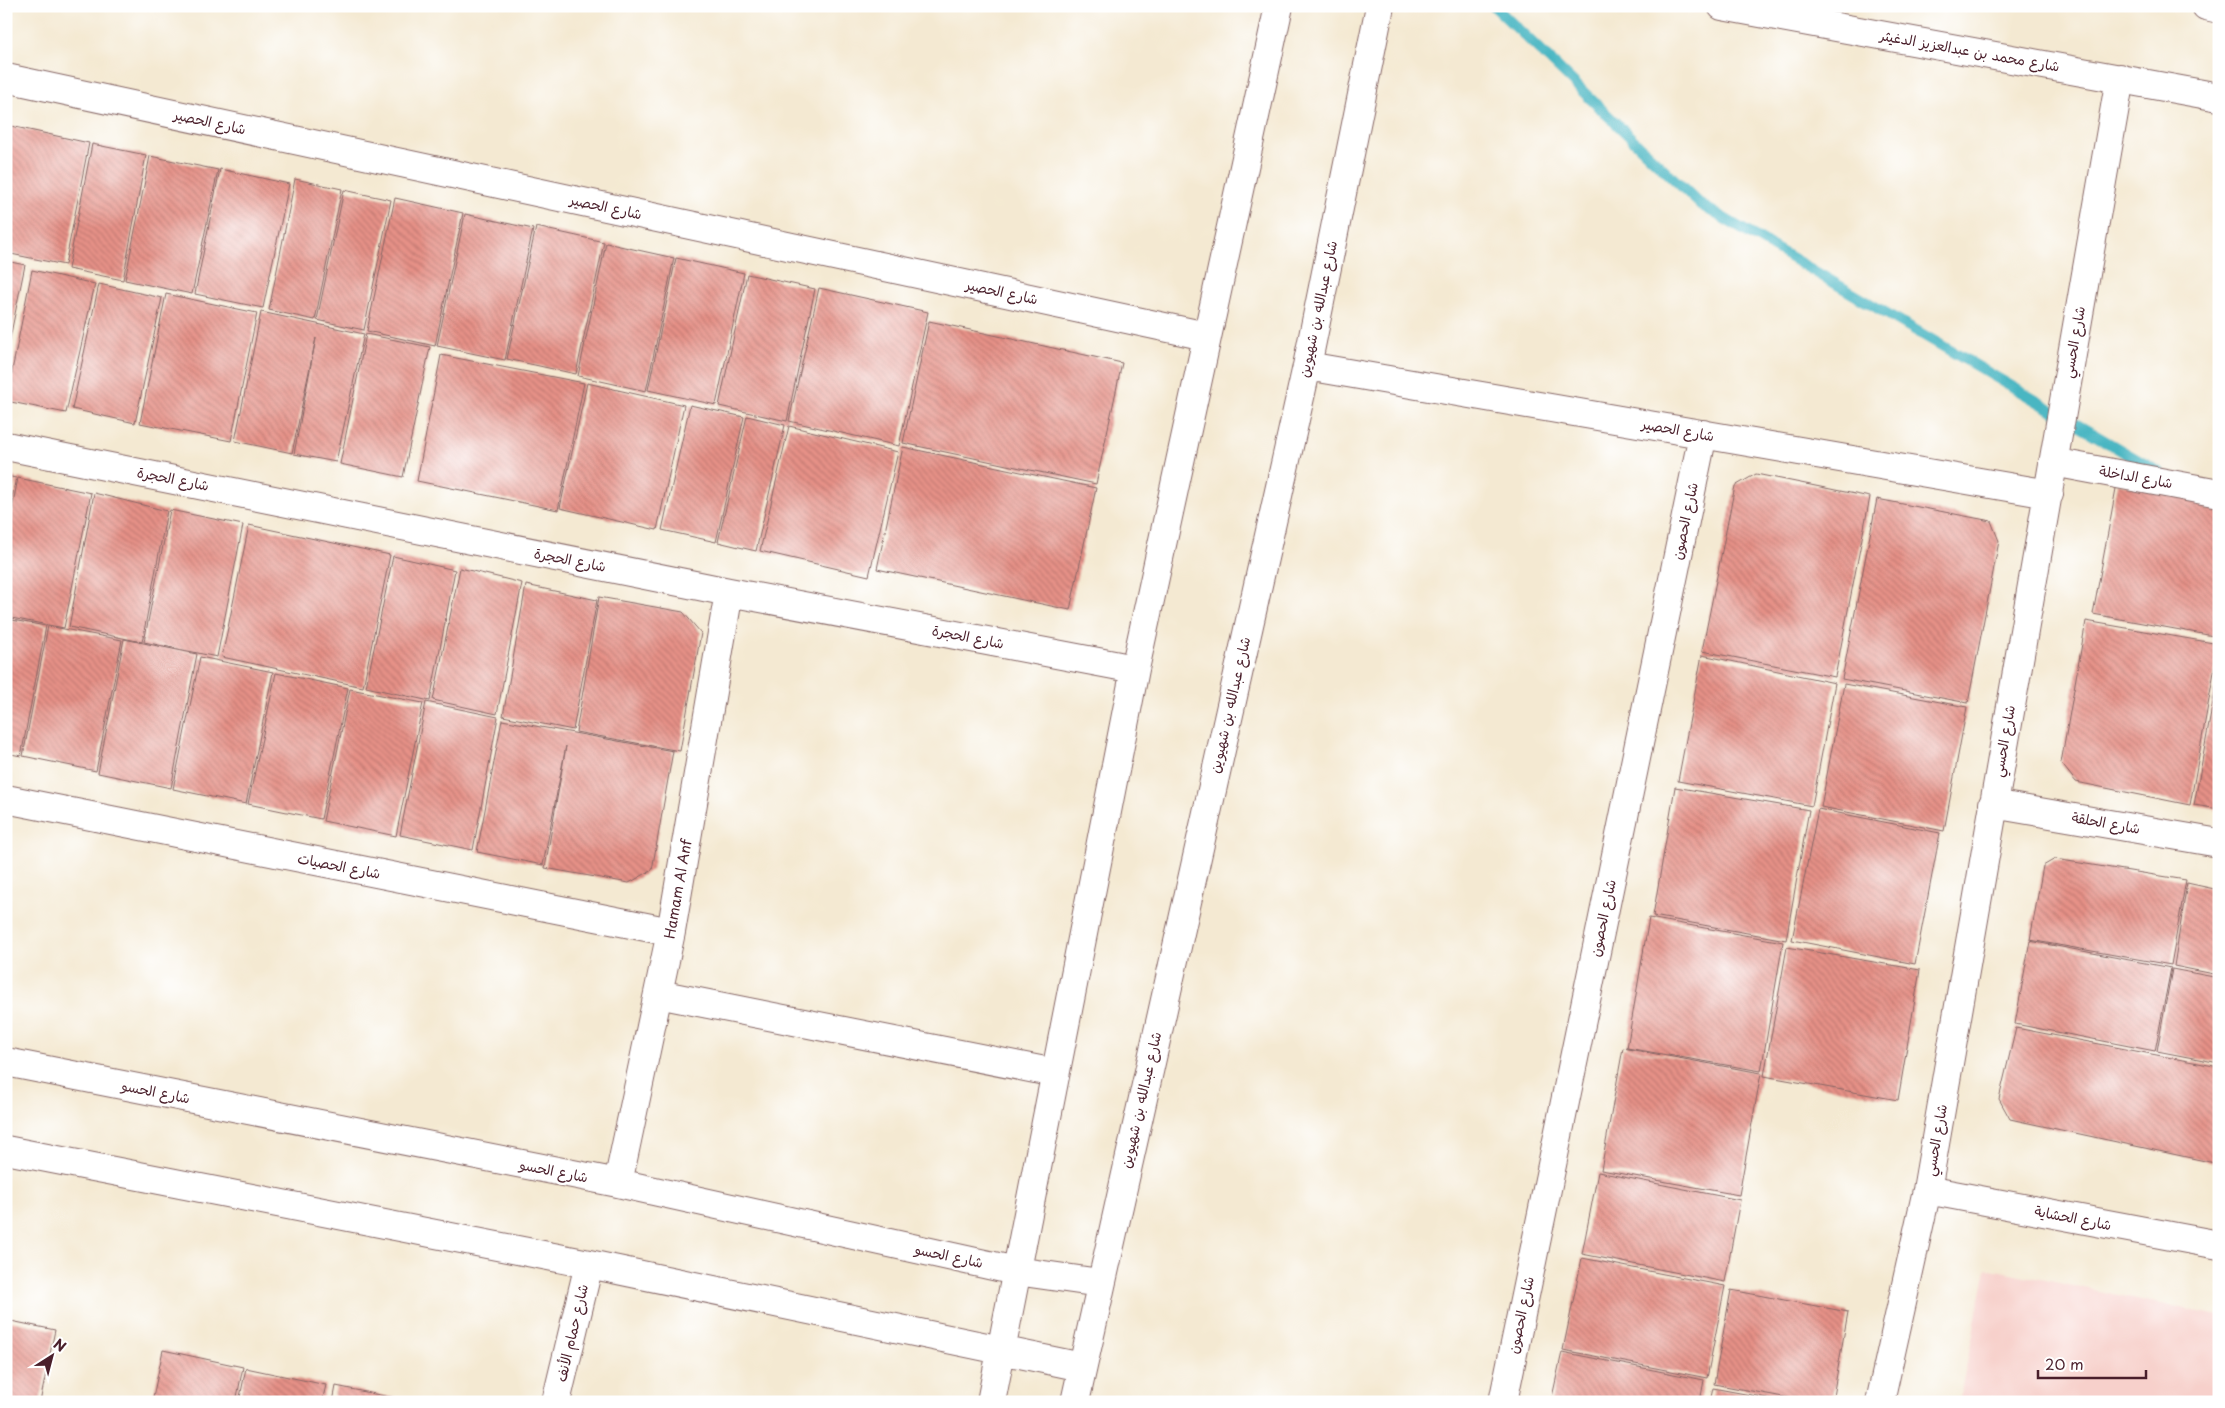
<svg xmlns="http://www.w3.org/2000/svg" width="2225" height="1408" font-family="'Playpen Sans','Playpen Sans Arabic',sans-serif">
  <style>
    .built { fill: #f7d0cb }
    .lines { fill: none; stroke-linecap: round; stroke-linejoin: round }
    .stream { stroke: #48b6c2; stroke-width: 11 }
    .building { fill: url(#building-back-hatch) }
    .minor-casing { stroke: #866665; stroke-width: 30 }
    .minor { stroke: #fff; stroke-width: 28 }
    .labels { text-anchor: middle; stroke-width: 4.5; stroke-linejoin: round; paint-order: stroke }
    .street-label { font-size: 14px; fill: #4a1f2b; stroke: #fff }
  </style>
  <defs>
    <pattern id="building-back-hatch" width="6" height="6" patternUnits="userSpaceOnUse" patternTransform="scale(1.25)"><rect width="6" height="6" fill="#e69187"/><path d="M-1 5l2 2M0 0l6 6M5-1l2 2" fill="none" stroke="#bc766f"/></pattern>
  </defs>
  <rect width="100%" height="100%" fill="#fff"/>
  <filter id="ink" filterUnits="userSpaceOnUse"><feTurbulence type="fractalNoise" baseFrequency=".02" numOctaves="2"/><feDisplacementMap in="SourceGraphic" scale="10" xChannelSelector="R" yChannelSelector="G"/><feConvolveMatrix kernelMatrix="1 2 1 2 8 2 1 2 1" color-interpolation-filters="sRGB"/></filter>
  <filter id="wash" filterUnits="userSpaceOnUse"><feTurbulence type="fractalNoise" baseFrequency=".0096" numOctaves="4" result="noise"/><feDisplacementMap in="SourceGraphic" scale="20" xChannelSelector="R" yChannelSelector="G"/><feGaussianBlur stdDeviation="1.12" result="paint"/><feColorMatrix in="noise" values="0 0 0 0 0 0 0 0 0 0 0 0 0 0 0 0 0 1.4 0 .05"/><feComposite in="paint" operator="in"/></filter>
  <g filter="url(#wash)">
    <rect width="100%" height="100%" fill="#f4e9d2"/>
    <!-- built -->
    <path class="built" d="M1986 1268 2219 1316V1402H1959Z"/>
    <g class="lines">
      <!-- stream -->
      <path class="stream" d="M1494 6 1701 205 2160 473"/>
    </g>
    <g id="blocks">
      <!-- building -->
      <path class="building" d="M6 125 89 143 65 265 6 253Z
        M92 144 146 155 123 280 68 269Z
        M150 156 218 170 192 294 125 280Z
        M220 169 289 184 263 308 195 294Z
        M295 179 342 189 315 320 269 310Z
        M344 190 391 200 364 330 317 320Z
        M395 198 463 213 435 346 367 331Z
        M465 214 533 229 505 360 437 346Z
        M536 227 604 242 576 374 507 359Z
        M606 243 674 258 646 391 578 376Z
        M676 258 744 273 716 405 648 390Z
        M6 261 25 265 7 353H6Z
        M32 270 95 284 66 413 6 401Z
        M747 274 815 289 787 421 719 406Z
        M99 284 162 298 135 423 72 409Z
        M819 288 928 312 899 446 789 421Z
        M166 294 257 313 231 441 140 423Z
        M261 312 364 334 336 462 294 454 316 338 292 453 235 441Z
        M929 321 1122 363 1096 484 903 443Z
        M366 334 430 347 403 477 340 464Z
        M441 355 584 383 558 510 417 481Z
        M587 383 684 405 657 530 560 508Z
        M690 405 744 417 716 542 662 530Z
        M747 416 785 425 756 551 718 542Z
        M789 426 898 452 869 576 760 551Z
        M903 447 1096 488 1070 610 877 569Z
        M1756 474 1870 497 1835 677 1702 651 1735 486Z
        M6 476 16 478 7 521H6Z
        M18 478 91 493 64 628 6 617V539Z
        M2117 483 2219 502V637L2093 614Z
        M94 493 167 511 142 642 69 627Z
        M1877 499 1991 521 1999 541 1968 703 1842 679Z
        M170 510 243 525 217 657 144 642Z
        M249 525 390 555 363 687 222 657Z
        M393 556 455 570 430 701 366 687Z
        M460 568 522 583 497 714 433 700Z
        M526 585 597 600 573 730 503 716Z
        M599 597 683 612 701 633 680 751 576 732Z
        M6 619 46 626 21 756 6 753Z
        M2086 621 2219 644 2190 805 2076 782 2061 763Z
        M48 626 122 640 96 771 23 756Z
        M124 639 197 654 171 788 98 773Z
        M1702 655 1835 683 1812 806 1678 781Z
        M200 657 273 672 246 804 173 789Z
        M276 673 348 688 321 819 248 804Z
        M2218 675H2219V809L2194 805Z
        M1844 684 1967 707 1944 831 1821 807Z
        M350 689 423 703 396 836 323 821Z
        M426 702 498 717 473 850 400 835Z
        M502 720 673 751 652 870 629 883 545 868 566 746 543 865 477 852Z
        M1675 787 1809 810 1786 940 1653 916Z
        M1818 809 1940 833 1915 964 1792 940Z
        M2055 859 2186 880 2171 965 2030 940 2043 866Z
        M2187 883 2219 890V975L2174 966Z
        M1649 918 1783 942 1761 1071 1627 1048Z
        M2030 941 2171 968 2155 1051 2015 1024Z
        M1787 947 1920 970 1898 1100 1764 1076Z
        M2172 969 2219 978V1063L2157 1051Z
        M2016 1028 2219 1067V1164L2010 1119 1999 1099Z
        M1623 1048 1761 1073 1739 1195 1601 1170Z
        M1598 1172 1740 1200 1725 1282 1582 1254Z
        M1582 1258 1725 1286 1707 1378 1563 1350Z
        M1731 1290 1848 1312 1832 1402H1810L1714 1384Z
        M6 1320 55 1330 40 1402H6Z
        M163 1350 243 1367 236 1402H152Z
        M1562 1352 1704 1380 1700 1402H1551Z
        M246 1368 326 1385 322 1402H239Z
        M336 1386 409 1401V1402H333Z
        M1713 1388 1783 1401V1402H1710Z"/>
    </g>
  </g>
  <g filter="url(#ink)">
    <use href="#blocks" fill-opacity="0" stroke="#866665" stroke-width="1"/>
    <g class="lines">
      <defs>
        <path id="minor" d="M1722 6 2219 97
          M2206 6 2219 9
          M6 78 1206 336
          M1307 366 2049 494
          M6 446 729 592 1135 669
          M2053 462 2219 493
          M6 799 671 932
          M1993 804 2219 843
          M658 994 1055 1073
          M6 1062 618 1183 1016 1271 1100 1283
          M6 1150 589 1264 1082 1367
          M618 1183 671 932 729 592
          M1927 1190 2219 1245
          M556 1402 589 1264
          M991 1402 1135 669 1279 6
          M1075 1402 1307 366 1380 6
          M1503 1402 1703 434
          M1880 1402 1927 1190 2120 78"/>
      </defs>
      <!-- minor casing -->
      <use href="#minor" class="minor-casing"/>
      <!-- minor -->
      <use href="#minor" class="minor"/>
    </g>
  </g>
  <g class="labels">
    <!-- street labels -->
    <g class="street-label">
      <text transform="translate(1970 51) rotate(10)" y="5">شارع محمد بن عبدالعزيز الدغيثر</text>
      <text transform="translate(210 122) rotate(12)" y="5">شارع الحصير</text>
      <text transform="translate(606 207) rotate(12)" y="5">شارع الحصير</text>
      <text transform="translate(1002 292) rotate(12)" y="5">شارع الحصير</text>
      <text transform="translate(1318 309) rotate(-78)" y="5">شارع عبدالله بن شهيوين</text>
      <text transform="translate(2074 342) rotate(-80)" y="5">شارع الحسي</text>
      <text transform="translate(1678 430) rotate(10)" y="5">شارع الحصير</text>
      <text transform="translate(2136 477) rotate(10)" y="5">شارع الداخلة</text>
      <text transform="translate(173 479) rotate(11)" y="5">شارع الحجرة</text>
      <text transform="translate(1685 521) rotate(-78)" y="5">شارع الحصون</text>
      <text transform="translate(570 560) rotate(11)" y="5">شارع الحجرة</text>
      <text transform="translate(968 637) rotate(11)" y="5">شارع الحجرة</text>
      <text transform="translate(1230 705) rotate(-77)" y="5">شارع عبدالله بن شهيوين</text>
      <text transform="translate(2004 741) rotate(-80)" y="5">شارع الحسي</text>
      <text transform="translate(2106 823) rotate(10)" y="5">شارع الحلقة</text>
      <text transform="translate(339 866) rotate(11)" y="5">شارع الحصيات</text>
      <text transform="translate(678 889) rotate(-80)" y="5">Hamam Al Anf</text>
      <text transform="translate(1603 918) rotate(-78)" y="5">شارع الحصون</text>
      <text transform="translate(156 1092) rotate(11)" y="5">شارع الحسو</text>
      <text transform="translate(1141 1100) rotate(-77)" y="5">شارع عبدالله بن شهيوين</text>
      <text transform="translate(1936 1140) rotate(-80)" y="5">شارع الحسي</text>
      <text transform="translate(554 1171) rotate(11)" y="5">شارع الحسو</text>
      <text transform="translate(2073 1218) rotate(11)" y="5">شارع الحشاية</text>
      <text transform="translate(949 1256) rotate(12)" y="5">شارع الحسو</text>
      <text transform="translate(1521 1315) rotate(-78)" y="5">شارع الحصون</text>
      <text transform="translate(572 1333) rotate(-77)" y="5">شارع حمام الأنف</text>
    </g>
  </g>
  <!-- margin -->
  <rect width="2225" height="1408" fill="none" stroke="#fff" stroke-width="25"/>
  <!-- north arrow -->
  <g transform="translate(52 1356) rotate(36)" stroke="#ffffff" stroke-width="4" paint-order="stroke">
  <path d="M0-4L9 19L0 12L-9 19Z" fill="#4a1f2b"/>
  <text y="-8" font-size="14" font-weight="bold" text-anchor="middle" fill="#4a1f2b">N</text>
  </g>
  <!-- scale -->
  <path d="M2038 1370v8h108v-8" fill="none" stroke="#4a1f2b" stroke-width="2.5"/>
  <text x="2045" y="1370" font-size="15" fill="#4a1f2b" stroke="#ffffff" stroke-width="4" paint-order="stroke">20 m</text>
</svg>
